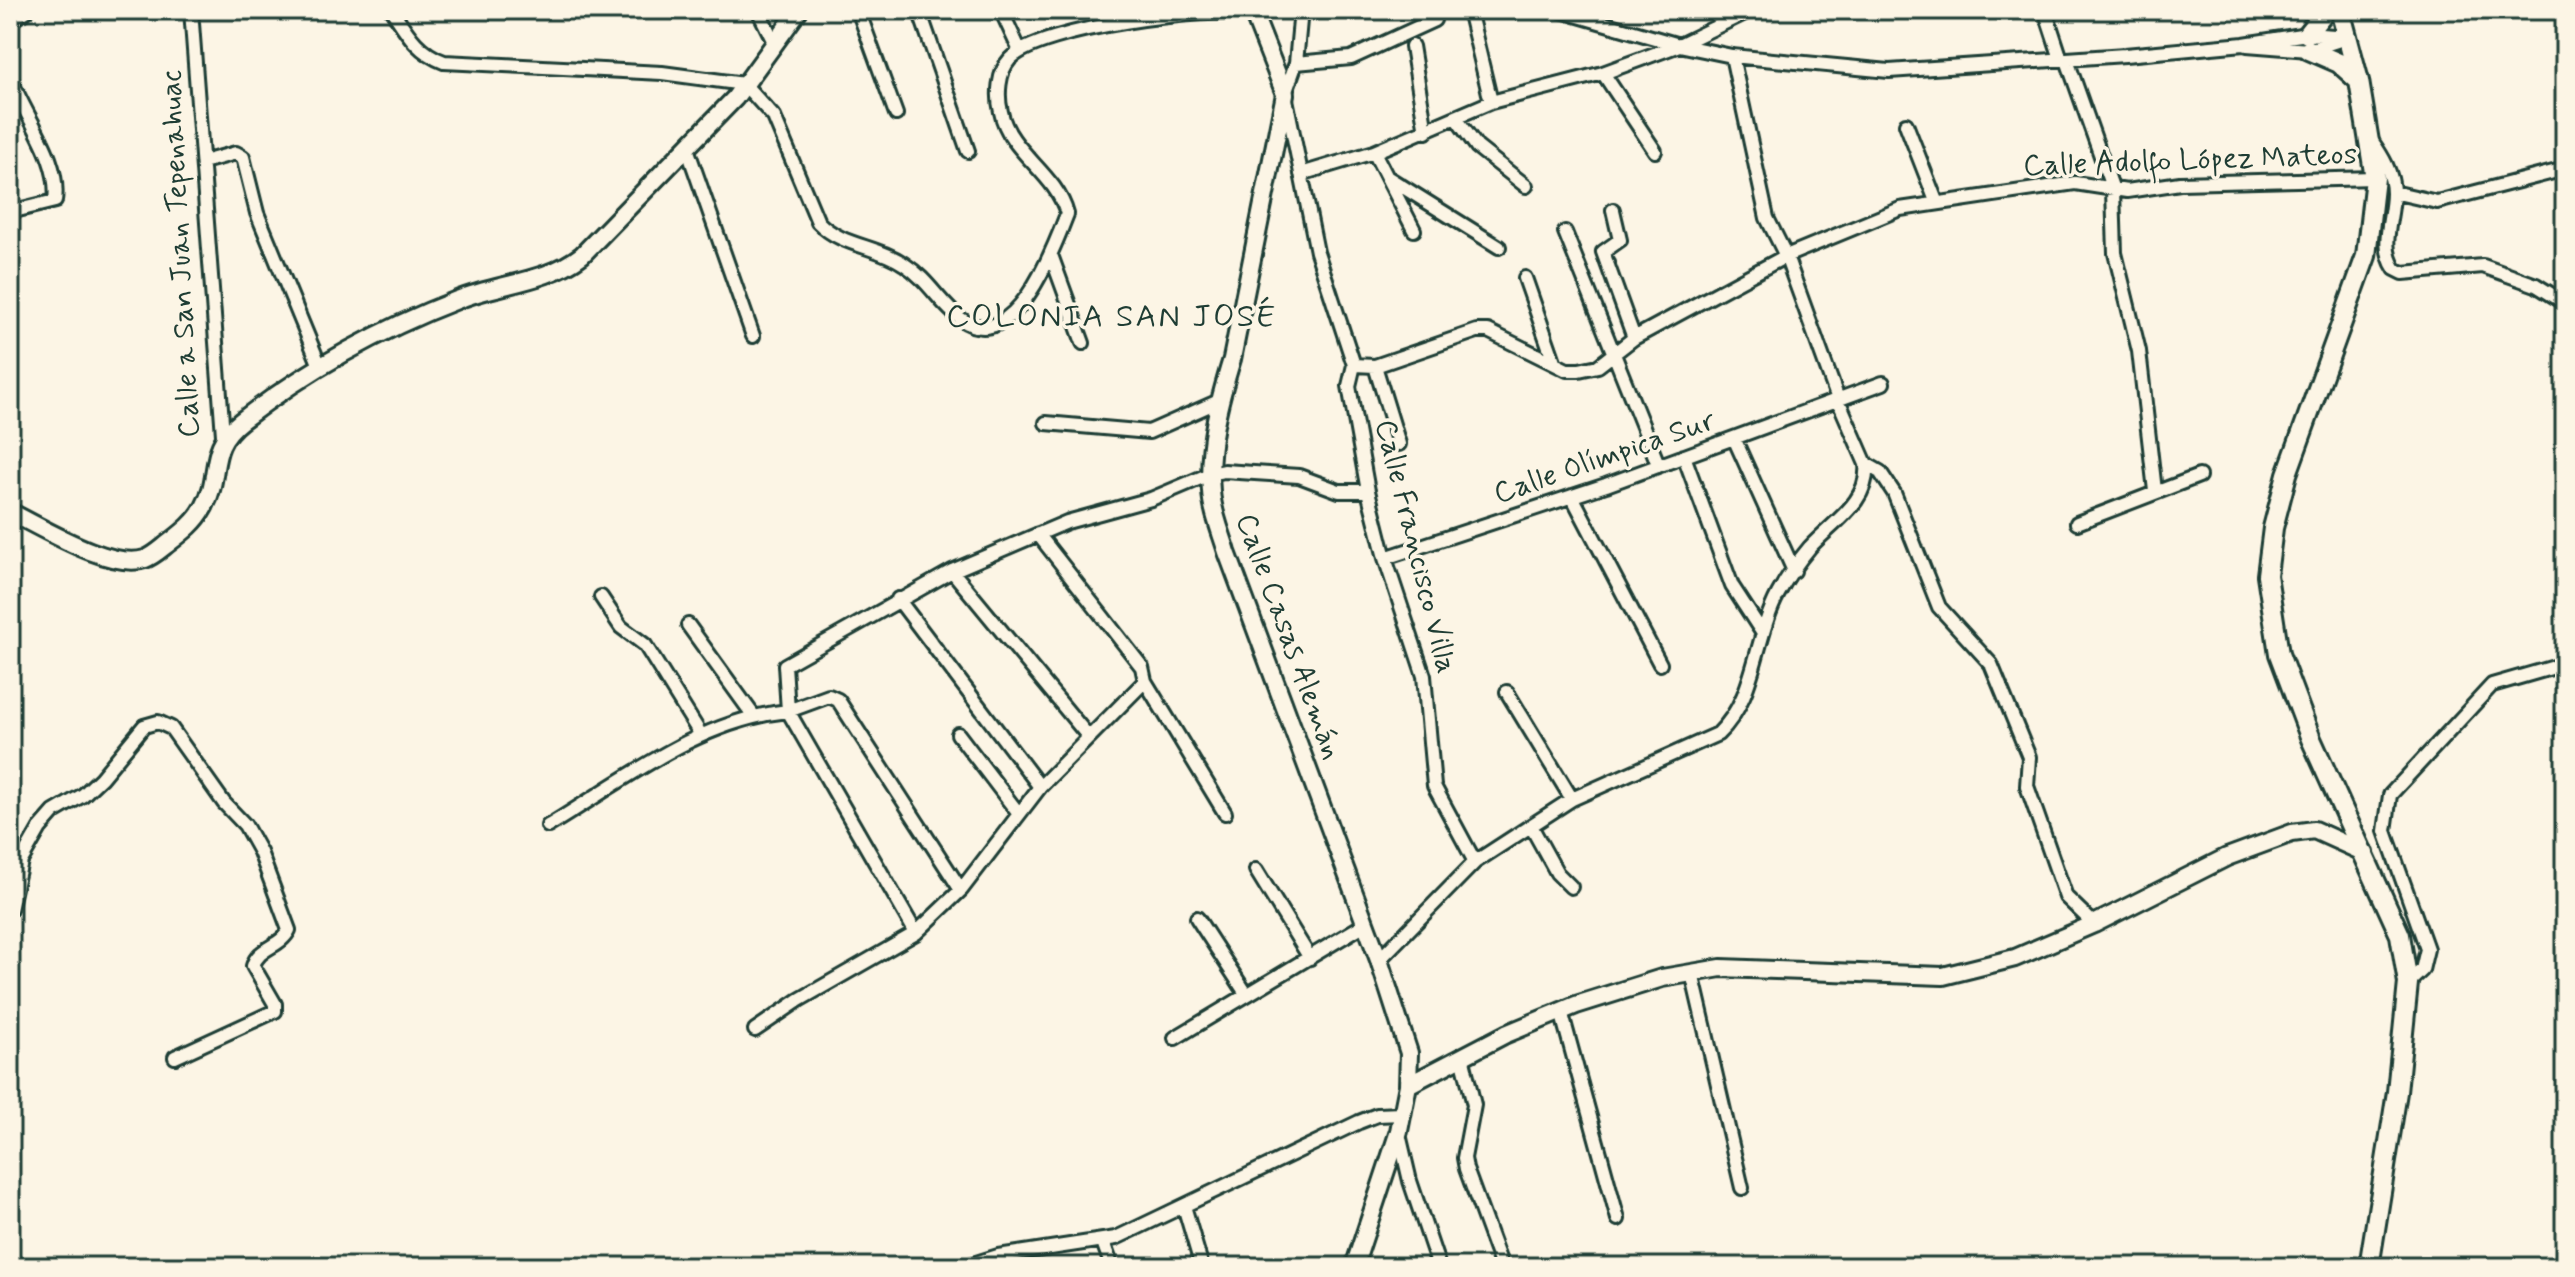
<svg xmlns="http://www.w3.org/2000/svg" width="2575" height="1277" font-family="Mynerve,sans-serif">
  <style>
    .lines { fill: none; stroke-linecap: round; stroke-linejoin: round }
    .street-casing { stroke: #1f3d34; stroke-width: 18 }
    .secondary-casing { stroke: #1f3d34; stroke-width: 22 }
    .primary-casing { stroke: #1f3d34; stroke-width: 24 }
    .street { stroke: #fcf5e5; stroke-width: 12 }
    .secondary { stroke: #fcf5e5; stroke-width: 16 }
    .primary { stroke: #fcf5e5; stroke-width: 18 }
    .labels { text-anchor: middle; stroke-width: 7; stroke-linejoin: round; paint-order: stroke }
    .street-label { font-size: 30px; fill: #1f3d34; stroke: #fcf5e5 }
    .neighbourhood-label { font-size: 32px; letter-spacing: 2px; fill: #1f3d34; stroke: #fcf5e5 }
  </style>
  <rect width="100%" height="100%" fill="#fcf5e5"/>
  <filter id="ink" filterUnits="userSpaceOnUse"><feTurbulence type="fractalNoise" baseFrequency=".0125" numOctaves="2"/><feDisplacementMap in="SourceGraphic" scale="16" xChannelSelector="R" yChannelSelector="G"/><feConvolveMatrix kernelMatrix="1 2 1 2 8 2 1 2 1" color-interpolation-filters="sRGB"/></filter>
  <g filter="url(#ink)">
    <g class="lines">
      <defs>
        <path id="street" d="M191 10 223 435
          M392 10C407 33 417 52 444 62L662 73 744 84 774 117 818 222C842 247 876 245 904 264 929 280 940 304 961 319 1014 357 1054 248 1067 214 1056 173 1009 152 1001 112 997 96 998 72 1010 59 1039 28 1212 5 1254 15
          M758 10 775 44
          M858 10 896 114
          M919 10 968 151
          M1001 10 1020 51
          M1301 10 1296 63 1285 94 1317 252 1354 365 1349 386 1368 491 1385 558 1424 676 1434 786 1475 862
          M1558 10 1679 45 1732 56 1889 71 2125 55 2244 44 2307 34 2348 37
          M2045 10 2061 59
          M1470 14 1491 102
          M10 21 28 10
          M2247 45 2309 50 2346 38
          M1412 46 1426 132
          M1732 56 1767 218 1786 256 1839 402 1866 464 1880 472 1894 493 1939 607 1991 664 2029 757 2027 786 2066 897 2094 924
          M2067 60 2113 190 2115 253 2139 351 2155 491
          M1296 63 1351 58 1434 20
          M1603 73 1655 151
          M10 76C23 115 61 158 55 201L10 212
          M1456 118 1477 147 1526 186
          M1906 124 1936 201
          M2371 140C2382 156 2393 173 2393 193 2393 220 2379 245 2395 269L2403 273 2483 266 2536 285 2565 303
          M687 148 753 336
          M1374 152 1414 230
          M203 162 236 153 243 157 257 213 320 366
          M1301 174 1374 152 1491 102 1603 73 1679 45 1751 10
          M1387 177 1499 247
          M2393 192 2437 202 2565 169
          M1613 210 1620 240 1603 252 1634 338
          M1565 232 1658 464
          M1051 255 1083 343
          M1525 278 1555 364
          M1354 365 1375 366 1477 331H1488L1567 370H1579L1598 366 1634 338 1786 256 1900 209 2075 183 2127 191 2180 183 2375 178
          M1375 366 1399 444
          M1046 423 1149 432 1219 401
          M1734 438 1794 571
          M1684 456 1732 586 1762 632
          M1572 496 1660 664
          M2077 523 2199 476
          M1385 558 1606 485 1883 383
          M952 571 1088 736
          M601 597 621 627 645 645 701 735
          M898 599 1040 787
          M688 625 753 715
          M1145 681 1225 813
          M1507 692 1572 799
          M958 734 1019 814
          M548 826C623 781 699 720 788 711L785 665 952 571 1067 522 1151 499 1210 474 1224 471 1299 476 1339 491H1368
          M1531 826 1557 873 1571 887
          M1256 870 1310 958
          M10 910 21 861 40 828 54 812 83 795 101 778 144 726 158 722 171 728 224 803 245 825 260 852 289 930C281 947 258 947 253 966L275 1004V1011L175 1057
          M1197 918 1247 995
          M916 933 788 711 829 696 838 700 961 890
          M1379 960 1475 862 1572 799 1718 734C1756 698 1754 639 1778 594 1786 579 1799 560 1810 547 1833 522 1870 502 1866 464
          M1692 973 1742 1188
          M2408 983 2422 970 2427 949 2385 831 2390 795 2492 685 2565 664
          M1561 1011 1618 1219
          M755 1030 799 1000 916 933 961 890 1040 787 1145 681 1142 667 1038 534
          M1175 1038 1365 924
          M1462 1056 1474 1105 1464 1158 1466 1169 1502 1267
          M1399 1134 1410 1181 1439 1267
          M1184 1206 1202 1267
          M1103 1242 1112 1267
          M963 1267 998 1256 1116 1238 1359 1122 1377 1115 1402 1114"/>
        <path id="secondary" d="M1252 10 1285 94 1232 359C1219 401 1207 446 1211 491 1212 511 1221 532 1227 552L1379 960 1409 1053 1408 1085 1399 1131 1354 1267
          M10 512C43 528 110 570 145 559 154 556 162 548 170 542 183 532 196 522 204 507 222 475 206 448 241 421 307 370 379 330 457 300 499 283 546 283 582 255L735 98 799 10
          M1408 1085 1506 1034 1576 1005 1662 978 1721 968 1943 976 2015 958 2094 924 2227 857 2292 833 2314 830 2365 853"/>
        <path id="primary" d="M2340 10 2359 81 2375 178 2366 256 2287 474 2273 528 2267 575 2279 654 2311 739 2400 935 2408 983 2397 1092 2369 1267
          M2307 34 2326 10
          M2309 50 2339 63 2359 81"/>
      </defs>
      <!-- street casing -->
      <use href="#street" class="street-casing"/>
      <!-- secondary casing -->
      <use href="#secondary" class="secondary-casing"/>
      <!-- primary casing -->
      <use href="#primary" class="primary-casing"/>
      <!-- street -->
      <use href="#street" class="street"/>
      <!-- secondary -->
      <use href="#secondary" class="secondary"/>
      <!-- primary -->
      <use href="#primary" class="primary"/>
    </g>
  </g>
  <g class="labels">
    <!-- street labels -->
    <g class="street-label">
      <text transform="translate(2190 159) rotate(-2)" y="10">Calle Adolfo López Mateos</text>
      <text transform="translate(179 254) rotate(-93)" y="10">Calle a San Juan Tepenahuac</text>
      <text transform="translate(1604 456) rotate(-19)" y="10">Calle Olímpica Sur</text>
      <text transform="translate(1417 546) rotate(76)" y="10">Calle Francisco Villa</text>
      <text transform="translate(1290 636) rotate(70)" y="10">Calle Casas Alemán</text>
    </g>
    <!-- neighbourhood labels -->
    <g class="neighbourhood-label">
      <text x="1112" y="326">COLONIA SAN JOSÉ</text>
    </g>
  </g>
  <!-- margin -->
  <rect width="2575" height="1277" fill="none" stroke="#fcf5e5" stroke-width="40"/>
  <rect x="20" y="20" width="2535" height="1237" fill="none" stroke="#1f3d34" stroke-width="3" filter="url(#ink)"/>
</svg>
